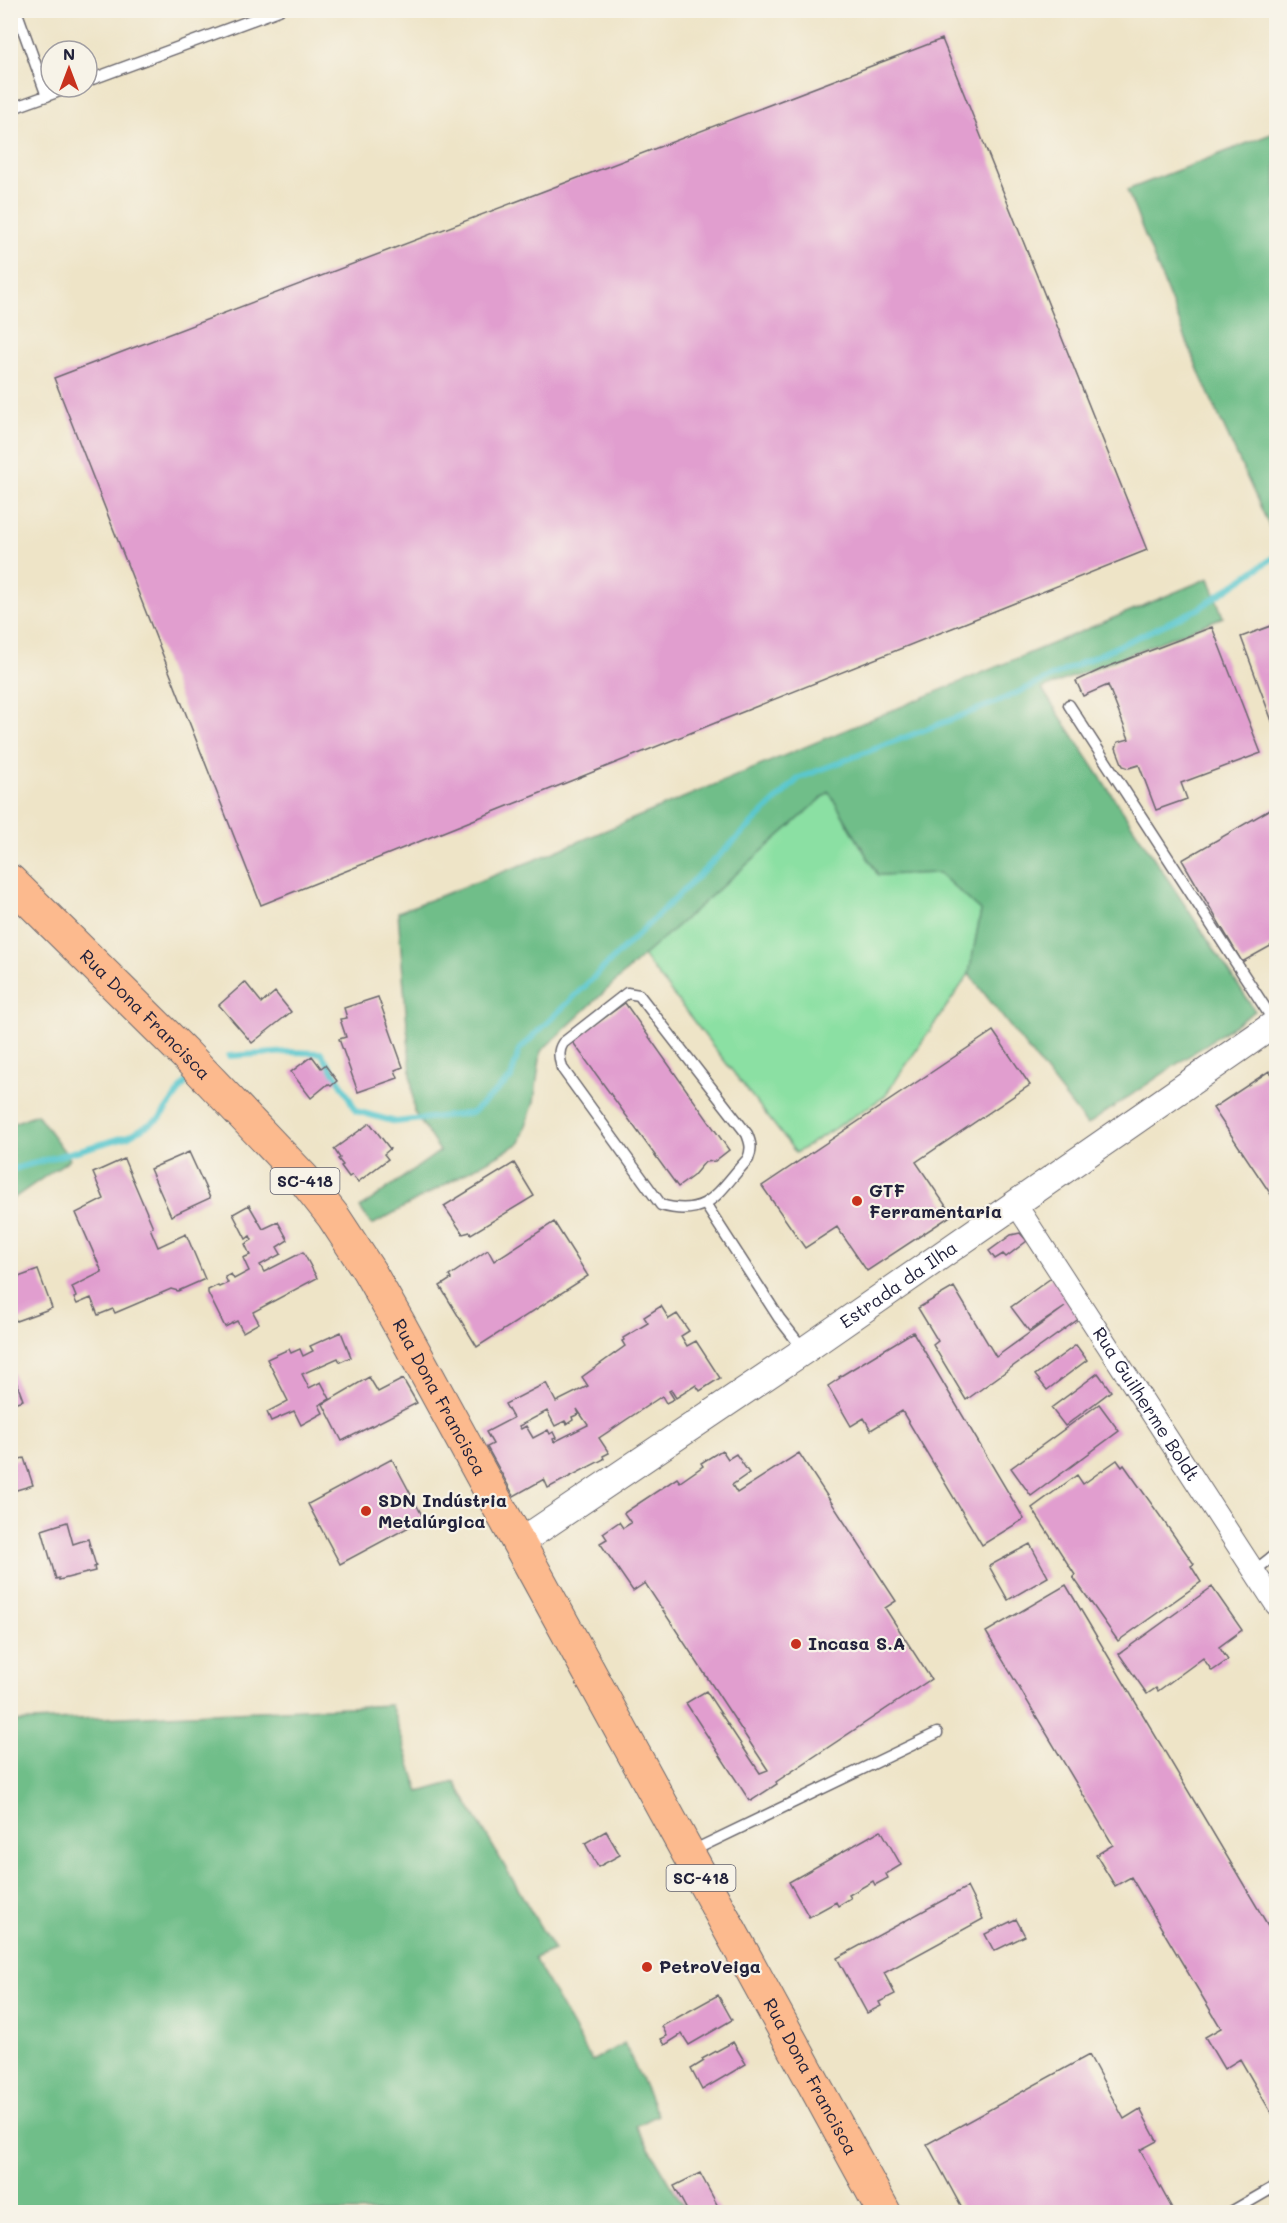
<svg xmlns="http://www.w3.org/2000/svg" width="1287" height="2223" font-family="Mali,sans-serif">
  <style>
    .green { fill: #8be0a3; stroke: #56816f; stroke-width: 1.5 }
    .forest { fill: #70be89; stroke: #497062; stroke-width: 1.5 }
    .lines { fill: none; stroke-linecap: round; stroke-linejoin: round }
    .stream { stroke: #5ac7ce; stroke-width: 6 }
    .building { fill: #e19ecf; fill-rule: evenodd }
    .service-casing { stroke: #69666c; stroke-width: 13 }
    .minor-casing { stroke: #69666c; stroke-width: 23 }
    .tertiary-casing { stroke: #69666c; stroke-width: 29 }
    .primary-casing { stroke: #69666c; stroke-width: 35 }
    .service { stroke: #fff; stroke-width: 10 }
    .minor { stroke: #fff; stroke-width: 21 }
    .tertiary { stroke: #fff; stroke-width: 27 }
    .primary { stroke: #fcba8e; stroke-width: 33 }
    .poi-dot { fill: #c8321e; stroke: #f7f3e8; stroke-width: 2 }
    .labels { text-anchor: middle; stroke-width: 4.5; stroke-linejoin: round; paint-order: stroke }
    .shield { fill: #f7f3e8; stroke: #62616f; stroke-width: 1.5 }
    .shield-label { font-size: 16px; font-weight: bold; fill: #22223b }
    .street-label { font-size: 18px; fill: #22223b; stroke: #f7f3e8 }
    .poi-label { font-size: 18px; font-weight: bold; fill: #22223b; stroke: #f7f3e8; text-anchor: start }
  </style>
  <rect width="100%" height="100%" fill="#f7f3e8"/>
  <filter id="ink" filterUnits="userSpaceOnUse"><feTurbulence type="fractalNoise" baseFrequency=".0167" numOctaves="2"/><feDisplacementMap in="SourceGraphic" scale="12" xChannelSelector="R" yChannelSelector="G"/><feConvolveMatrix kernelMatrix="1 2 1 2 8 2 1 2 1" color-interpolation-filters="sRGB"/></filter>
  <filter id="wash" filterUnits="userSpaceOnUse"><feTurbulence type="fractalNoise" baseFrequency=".008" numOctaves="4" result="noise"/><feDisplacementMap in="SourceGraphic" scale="24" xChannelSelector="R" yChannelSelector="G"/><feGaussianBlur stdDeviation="1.35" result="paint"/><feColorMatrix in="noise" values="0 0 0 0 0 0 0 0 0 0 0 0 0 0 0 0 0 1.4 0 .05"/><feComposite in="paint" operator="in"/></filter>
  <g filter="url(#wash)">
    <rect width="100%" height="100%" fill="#eee4c7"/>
    <!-- green -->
    <path class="green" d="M829 792 878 875 939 873 981 911 969 974 884 1097 796 1153 643 956Z"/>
    <!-- forest -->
    <path class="forest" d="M1276 132V541L1201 377 1127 190Z
      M1209 578 1223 617 1042 689 1255 1011 1087 1125 969 974 981 911 939 873 878 875 829 792 643 956 541 1051 534 1102 520 1143 372 1225 360 1208 440 1151 414 1112 398 912 537 859Z
      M37 1114 70 1159 11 1200V1124Z
      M391 1705 419 1792 455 1782 554 1950 534 1958 592 2061 624 2043 658 2115 636 2126 687 2212H11V1722Z"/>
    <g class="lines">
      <!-- stream -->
      <path class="stream" d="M229 1056 290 1052 321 1053 344 1088 356 1111 396 1122 472 1113 511 1078 519 1050 799 778 997 702 1198 609 1276 556
        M10 1170 129 1136 160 1118 186 1082"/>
    </g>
    <g id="blocks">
      <!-- building -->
      <path class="building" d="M942 39 1147 550 261 905 54 378Z
        M1276 624V732L1241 637Z
        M1212 627 1261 753 1181 783 1187 799 1156 810 1139 765 1129 768 1123 766 1116 748 1118 742 1129 739 1108 685 1083 696 1076 681 1102 669Z
        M1276 806V943L1242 962 1182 860Z
        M245 982 262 1003 275 992 291 1012 252 1043 219 1005Z
        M378 997 403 1067 395 1070 398 1078 358 1092 339 1039 346 1037 340 1019 347 1018 344 1008Z
        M625 1003 729 1150 715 1161 705 1162 693 1176 678 1187 572 1041Z
        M993 1031 1030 1085 916 1162 952 1215 867 1271 837 1227 805 1248 762 1186Z
        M312 1056 321 1068 325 1065 337 1081 331 1086 328 1084 311 1098 291 1072Z
        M1269 1071 1276 1082V1192L1272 1196 1213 1108Z
        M370 1123 390 1149 384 1154 388 1159 358 1182 352 1175 349 1177 341 1166 343 1165 338 1159 340 1158 334 1149Z
        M189 1152 210 1198 171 1216 150 1169Z
        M124 1159 153 1227 150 1228 158 1247 186 1234 205 1279 178 1291 171 1289 115 1313 113 1309 98 1315 91 1298 77 1304 74 1298 76 1297 72 1287 102 1272 76 1213 104 1199 93 1173Z
        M514 1163 534 1196 471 1234 470 1232 463 1234 444 1206Z
        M249 1205 263 1229 278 1222 288 1240 277 1247 281 1254 260 1265 264 1272 303 1252 317 1278 253 1312 259 1323 243 1332 237 1321 225 1327 208 1293V1290L218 1285 219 1287 228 1283 225 1277 231 1274 234 1279 249 1271 243 1258 250 1255 245 1244 252 1240 250 1236 246 1239 233 1214Z
        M554 1222 588 1276 477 1347 440 1286 451 1279 449 1276 488 1250 494 1261Z
        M1020 1233 1027 1241 1006 1257 1003 1254 995 1259 989 1251 1011 1235Z
        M38 1270 52 1308 16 1321 10 1309V1280Z
        M1054 1276 1080 1318 966 1400 933 1345 938 1341 918 1308 954 1287 996 1357 1065 1307 1029 1331 1011 1307Z
        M661 1306 669 1319 677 1314 689 1331 681 1336 687 1346 696 1341 720 1378 700 1391 696 1385 676 1398 671 1390 669 1391 674 1399 666 1403 662 1396 599 1438 609 1453 603 1456 604 1459 548 1488 544 1479 514 1496 487 1447 493 1444 486 1432 513 1418 505 1404 546 1383 556 1402 588 1386 582 1377 625 1346 622 1341 624 1340 623 1338 648 1323 644 1317ZM577 1409 588 1425 554 1442 553 1439 556 1438 553 1432 550 1434 548 1430 533 1438 526 1426 521 1429 519 1426 547 1411 555 1426 565 1421 567 1424 573 1420 572 1417 579 1414Z
        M341 1332 351 1357 340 1362 338 1358 302 1374 309 1388 321 1382 330 1399 319 1405 323 1413 301 1425 294 1411 271 1421 267 1412 288 1401 267 1359 289 1349 291 1353 300 1349 303 1356 313 1351 310 1346Z
        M913 1332 1024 1519 982 1545 902 1411 871 1430 864 1418 851 1426 828 1386 840 1378 839 1377Z
        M1076 1345 1087 1360 1047 1390 1035 1375Z
        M10 1365 23 1400 10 1404Z
        M1098 1373 1111 1391 1065 1426 1051 1408Z
        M369 1377 378 1392 403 1379 417 1403 342 1441 323 1404Z
        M1099 1404 1119 1431 1031 1496 1011 1468Z
        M722 1450 728 1459 736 1454 749 1473 732 1485 737 1493 799 1453 896 1601 885 1608 931 1679 776 1782 777 1784 751 1801 749 1800 686 1703 706 1691 760 1773 768 1770 645 1583 633 1591 600 1543 607 1539 603 1533 619 1522 623 1528 631 1523 624 1513 677 1478 680 1482 703 1466 701 1463Z
        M24 1458 33 1485 10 1492V1461Z
        M392 1459 424 1519 340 1564 308 1504Z
        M1117 1460 1122 1467 1124 1465 1194 1564 1191 1566 1201 1582 1118 1641 1073 1577 1075 1575 1032 1508 1077 1475 1083 1484Z
        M67 1522 73 1544 88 1539 96 1566 94 1567 95 1571 59 1580V1578L56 1579 42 1530Z
        M1030 1544 1048 1577 1008 1600 989 1566Z
        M1066 1585 1276 1939V2121L1240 2059 1224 2069 1205 2037 1221 2028 1131 1877 1115 1886 1096 1855 1113 1845 986 1632Z
        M1212 1587 1242 1630 1219 1647 1228 1660 1212 1671 1203 1658 1158 1691 1156 1688 1147 1694 1119 1654Z
        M881 1830 901 1865 886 1874 888 1878 875 1885 873 1881 849 1895 851 1898 838 1906 836 1902 809 1917 789 1882Z
        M606 1831 620 1855 598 1867 585 1843Z
        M967 1887 983 1919 884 1973 895 1994 879 2002 881 2006 867 2013 837 1958Z
        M1016 1919 1025 1936 994 1951 985 1934Z
        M718 1995 732 2020 689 2045 682 2034 665 2045 661 2039 667 2036 662 2026Z
        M733 2042 746 2064 702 2090 691 2069 704 2061 702 2059Z
        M1089 2055 1124 2119 1140 2109 1157 2141 1140 2150 1174 2212H964L927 2144Z
        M700 2173 721 2212H688L674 2186Z"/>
    </g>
  </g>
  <g filter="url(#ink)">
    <use href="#blocks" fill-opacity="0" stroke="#69666c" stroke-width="1.5"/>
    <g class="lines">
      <defs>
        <path id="service" d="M16 10 47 96
          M87 81 279 10
          M10 109 71 87
          M1069 705 1275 1023
          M627 993 639 995 747 1134C751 1144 752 1149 748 1159 719 1190 709 1219 661 1205L562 1068C560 1059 557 1052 563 1043Z
          M706 1205 779 1318 804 1350
          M1254 1571 1276 1554
          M690 1852 937 1733
          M1231 2212 1276 2186"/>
        <g id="minor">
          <path id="s1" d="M1015 1203 1276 1605"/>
        </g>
        <g id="tertiary">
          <path id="s2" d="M519 1543 805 1350 1276 1023"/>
        </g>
        <g id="primary">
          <path id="s3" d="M10 881 184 1053 303 1178 333 1216 369 1271 398 1322 884 2212"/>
        </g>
      </defs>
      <!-- service casing -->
      <use href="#service" class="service-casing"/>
      <!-- minor casing -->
      <use href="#minor" class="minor-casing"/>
      <!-- tertiary casing -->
      <use href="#tertiary" class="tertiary-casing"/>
      <!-- primary casing -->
      <use href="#primary" class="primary-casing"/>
      <!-- service -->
      <use href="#service" class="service"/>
      <!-- minor -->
      <use href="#minor" class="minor"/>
      <!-- tertiary -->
      <use href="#tertiary" class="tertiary"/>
      <!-- primary -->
      <use href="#primary" class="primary"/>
    </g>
  </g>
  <!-- markers -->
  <g class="poi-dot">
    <circle cx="857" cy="1201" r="6"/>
    <circle cx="366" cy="1511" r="6"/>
    <circle cx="796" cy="1644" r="6"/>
    <circle cx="647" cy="1967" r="6"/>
  </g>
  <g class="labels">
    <!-- shield labels -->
    <g class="shield">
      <rect x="270.5" y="1168" width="69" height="26" rx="4.5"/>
      <rect x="666.5" y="1865" width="69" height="26" rx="4.5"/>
    </g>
    <g class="shield-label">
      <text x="305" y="1187">SC-418</text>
      <text x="701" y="1884">SC-418</text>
    </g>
    <!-- street labels -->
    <g class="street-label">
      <text dy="6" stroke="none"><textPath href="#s3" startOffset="190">Rua Dona Francisca</textPath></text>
      <text dy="6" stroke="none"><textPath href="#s2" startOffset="459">Estrada da Ilha</textPath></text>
      <text dy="6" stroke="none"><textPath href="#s3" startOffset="676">Rua Dona Francisca</textPath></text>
      <text dy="6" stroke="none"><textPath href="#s1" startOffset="240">Rua Guilherme Boldt</textPath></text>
      <text dy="6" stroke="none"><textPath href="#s3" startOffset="1450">Rua Dona Francisca</textPath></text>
    </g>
    <!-- poi labels -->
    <g class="poi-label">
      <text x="869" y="1197">GTF<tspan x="869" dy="21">Ferramentaria</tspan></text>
      <text x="378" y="1507">SDN Indústria<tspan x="378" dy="21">Metalúrgica</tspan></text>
      <text x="808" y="1650">Incasa S.A</text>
      <text x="659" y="1973">PetroVeiga</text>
    </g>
  </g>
  <!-- margin -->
  <rect width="1287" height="2223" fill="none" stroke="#f7f3e8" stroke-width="36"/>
  <!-- north arrow -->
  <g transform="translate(69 69)"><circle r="28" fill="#f7f3e8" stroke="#a29fa3" stroke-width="1.5"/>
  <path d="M0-4.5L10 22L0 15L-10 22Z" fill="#c8321e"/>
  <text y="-9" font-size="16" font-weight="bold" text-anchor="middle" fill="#22223b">N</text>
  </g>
</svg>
